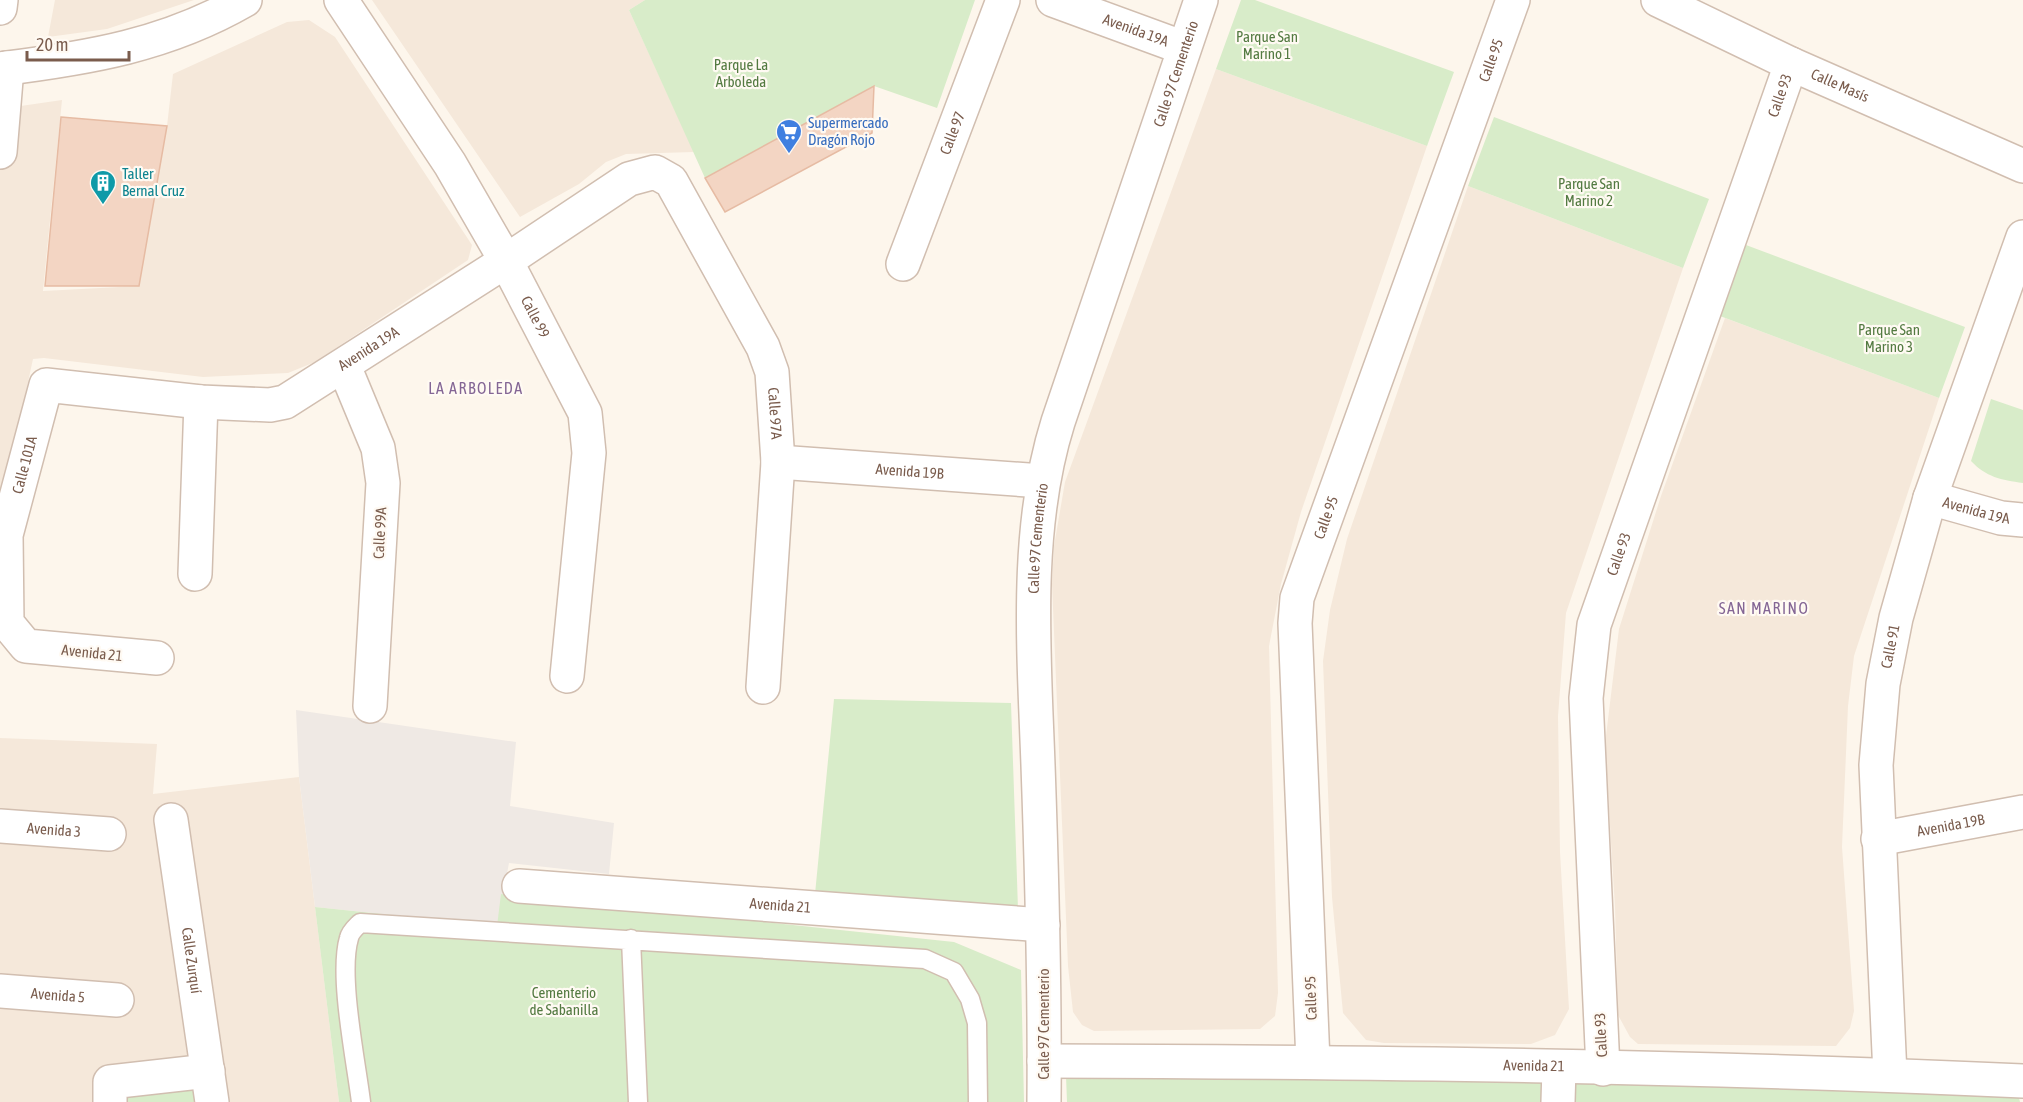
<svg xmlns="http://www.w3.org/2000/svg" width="2023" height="1102" font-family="'Asap Condensed',sans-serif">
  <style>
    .residential { fill: #f5e8da }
    .industrial { fill: #efe9e4 }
    .green { fill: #d8ecc9 }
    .building { fill: #f3d5c3; stroke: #e6bba3; stroke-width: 1.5 }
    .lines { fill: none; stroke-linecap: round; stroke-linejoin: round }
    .service-casing { stroke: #d1beb0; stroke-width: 21 }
    .minor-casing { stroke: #d1beb0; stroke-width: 36 }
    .service { stroke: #fff; stroke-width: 18 }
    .minor { stroke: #fff; stroke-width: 33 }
    .labels { text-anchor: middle; stroke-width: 4.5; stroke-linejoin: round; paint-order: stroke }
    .street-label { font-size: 15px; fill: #7a5c4d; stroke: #fffaf3 }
    .park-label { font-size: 15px; fill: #537a41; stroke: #fffaf3 }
    .shop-label { font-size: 15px; fill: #366cbe; stroke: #fffaf3; text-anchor: start }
    .culture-label { font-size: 15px; fill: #0d838f; stroke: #fffaf3; text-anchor: start }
    .neighbourhood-label { font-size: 16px; letter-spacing: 1.5px; fill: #846695; stroke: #fffaf3 }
  </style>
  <rect width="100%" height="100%" fill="#fdf6ec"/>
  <!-- residential -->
  <path class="residential" d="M55 0H194L107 29 48 37Z
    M372 0H645L629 10 694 152 626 154 606 162 579 184 520 217Z
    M309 20 335 37 472 245 468 260 315 362 288 373 203 377 44 358 33 359 0 511V109L62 100 43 291 139 286 167 126 173 74 287 22Z
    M1216 69 1427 146 1301 512 1281 584 1269 646 1278 993 1275 1016 1260 1029 1094 1031 1082 1025 1073 1012 1068 966 1052 584 1054 546 1065 482Z
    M1468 186 1683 268 1566 613 1558 716 1560 852 1569 1009 1555 1035 1531 1044 1384 1043 1366 1040 1343 1013 1332 897 1323 661 1330 610 1347 539Z
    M1725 318 1939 398 1854 656 1848 706 1842 847 1854 1011 1850 1028 1836 1046 1638 1044 1630 1037 1618 1015 1615 907 1605 744 1619 629 1661 496Z
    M0 738 157 744 153 794 299 777 339 1102H0Z"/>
  <!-- industrial -->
  <path class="industrial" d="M296 710 516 742 510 806 614 823 609 874 509 863 497 926 315 907 299 777Z"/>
  <!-- green -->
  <path class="green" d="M645 0H975L937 108 874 86 705 178 629 10Z
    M1241 0H1255L1454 72 1427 146 1216 69Z
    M1494 117 1709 199 1683 268 1468 186Z
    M1738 242 1965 327 1939 398 1712 313Z
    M1991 399 2023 410V483C2001 480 1986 477 1971 461Z
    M834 699 1011 703 1018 909 815 894Z
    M501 894 954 942 1021 970 1024 1102H339L315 907 497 926Z
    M1066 1076 1542 1083 1541 1102H1067Z
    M199 1082 201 1102H122V1090Z
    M1572 1082 2018 1094 2020 1102H1572Z"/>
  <!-- building -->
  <path class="building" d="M874 86 872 133 725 212 705 178Z
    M61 117 167 126 139 286H45Z"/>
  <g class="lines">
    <defs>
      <path id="service" d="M631 939 638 1102
        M361 1102C356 1061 338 975 349 938 350 932 356 927 360 923L925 959 954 972 970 999 977 1023 978 1102"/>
      <g id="minor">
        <path id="s1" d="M341 0 450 164 506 261 585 413 589 453 567 676"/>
        <path id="s2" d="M1053 0 1184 48"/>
        <path id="s3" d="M1658 0 1791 64 2023 166"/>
        <path d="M0 8 1 0"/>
        <path d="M0 69C89 58 167 45 245 0"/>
        <path d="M0 152 7 68"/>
        <path id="s4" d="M903 264 1003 0"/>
        <path d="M344 366 378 448 383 483 370 706"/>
        <path id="s5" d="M778 462 1042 481"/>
        <path id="s6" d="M1930 498 2001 518 2023 520"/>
        <path d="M195 574 201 402"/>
        <path id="s7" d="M157 658 26 646 7 623 6 535 46 385 201 402 270 405 285 402 506 261 629 179 655 172 671 181 763 347 772 372 778 462 763 687"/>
        <path id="s8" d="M171 820 212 1102"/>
        <path id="s9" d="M0 826 109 834"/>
        <path id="s10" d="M1878 839 2023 812"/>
        <path id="s11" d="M519 886 1043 925"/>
        <path id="s12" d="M0 991 117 1000"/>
        <path id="s13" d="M1044 1061C1371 1062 1697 1066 2023 1081"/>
        <path id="s14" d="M1313 1062 1295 623 1297 598 1513 0"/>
        <path id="s15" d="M1603 1069 1586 698 1594 625 1791 64"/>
        <path id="s16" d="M1890 1075 1876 765 1883 684 1896 618 1930 498 2023 237"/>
        <path d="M110 1102V1082L208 1071"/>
        <path id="s17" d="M1044 1102C1045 990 1042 878 1038 765 1034 653 1024 530 1058 422L1201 0"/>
        <path d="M1558 1102 1559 1068"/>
      </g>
    </defs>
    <!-- service casing -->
    <use href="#service" class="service-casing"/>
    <!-- minor casing -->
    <use href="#minor" class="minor-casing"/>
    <!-- service -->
    <use href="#service" class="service"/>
    <!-- minor -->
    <use href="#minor" class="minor"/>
  </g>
  <!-- icons -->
  <defs>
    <symbol id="supermarket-pin" viewBox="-11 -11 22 30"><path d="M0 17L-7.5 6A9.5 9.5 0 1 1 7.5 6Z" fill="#3f7fe0" stroke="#fffaf3"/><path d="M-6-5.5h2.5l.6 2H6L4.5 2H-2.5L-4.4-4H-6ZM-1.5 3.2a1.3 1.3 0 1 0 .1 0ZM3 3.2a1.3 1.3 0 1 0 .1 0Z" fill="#fff"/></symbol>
    <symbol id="building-pin" viewBox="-11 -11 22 30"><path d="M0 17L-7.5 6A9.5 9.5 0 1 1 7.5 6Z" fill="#0f9aa8" stroke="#fffaf3"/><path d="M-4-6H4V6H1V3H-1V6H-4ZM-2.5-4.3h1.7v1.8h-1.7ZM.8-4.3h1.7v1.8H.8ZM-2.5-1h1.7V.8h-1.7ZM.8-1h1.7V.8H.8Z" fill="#fff"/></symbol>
  </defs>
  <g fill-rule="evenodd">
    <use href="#supermarket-pin" x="774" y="117" width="30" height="40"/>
    <use href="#building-pin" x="88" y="168" width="30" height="40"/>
  </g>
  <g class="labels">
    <!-- street labels -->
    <g class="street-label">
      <text dy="5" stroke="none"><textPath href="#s2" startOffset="88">Avenida 19A</textPath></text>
      <text dy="5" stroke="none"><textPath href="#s14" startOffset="1036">Calle 95</textPath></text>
      <text dy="5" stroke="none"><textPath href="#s17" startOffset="1050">Calle 97 Cementerio</textPath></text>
      <text dy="5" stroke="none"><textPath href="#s3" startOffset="201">Calle Masís</textPath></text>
      <text dy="5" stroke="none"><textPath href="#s15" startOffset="1006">Calle 93</textPath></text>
      <text dy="5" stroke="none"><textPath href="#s4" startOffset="140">Calle 97</textPath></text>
      <text dy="5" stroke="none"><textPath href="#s1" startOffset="372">Calle 99</textPath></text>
      <text dy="5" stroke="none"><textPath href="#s7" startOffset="744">Avenida 19A</textPath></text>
      <text dy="5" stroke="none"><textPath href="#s7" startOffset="1358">Calle 97A</textPath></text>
      <text dy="5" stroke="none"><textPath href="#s7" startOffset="322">Calle 101A</textPath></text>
      <text dy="5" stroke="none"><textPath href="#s5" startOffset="132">Avenida 19B</textPath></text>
      <text dy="5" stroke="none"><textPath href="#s6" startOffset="48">Avenida 19A</textPath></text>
      <text dy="5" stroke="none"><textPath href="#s14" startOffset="550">Calle 95</textPath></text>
      <text transform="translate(380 533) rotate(-87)" y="5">Calle 99A</text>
      <text dy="5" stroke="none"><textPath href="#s17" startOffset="564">Calle 97 Cementerio</textPath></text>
      <text dy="5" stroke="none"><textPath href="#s15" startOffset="520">Calle 93</textPath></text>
      <text dy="5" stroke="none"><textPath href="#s16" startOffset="430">Calle 91</textPath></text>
      <text transform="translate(92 653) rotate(6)" y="5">Avenida 21</text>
      <text dy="5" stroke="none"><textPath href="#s10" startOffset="74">Avenida 19B</textPath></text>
      <text dy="5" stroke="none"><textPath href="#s9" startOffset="54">Avenida 3</textPath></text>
      <text dy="5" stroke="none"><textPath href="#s11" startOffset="262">Avenida 21</textPath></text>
      <text dy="5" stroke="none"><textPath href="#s8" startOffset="142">Calle Zurquí</textPath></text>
      <text dy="5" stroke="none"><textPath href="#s12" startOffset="58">Avenida 5</textPath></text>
      <text transform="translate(1311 998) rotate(-92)" y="5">Calle 95</text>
      <text transform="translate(1044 1024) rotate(-90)" y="5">Calle 97 Cementerio</text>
      <text transform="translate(1601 1035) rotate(-93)" y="5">Calle 93</text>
      <text dy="5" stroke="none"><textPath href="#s13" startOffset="490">Avenida 21</textPath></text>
    </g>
    <!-- park labels -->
    <g class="park-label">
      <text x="1267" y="42">Parque San<tspan x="1267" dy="17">Marino 1</tspan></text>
      <text x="741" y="70">Parque La<tspan x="741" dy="17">Arboleda</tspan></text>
      <text x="1589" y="189">Parque San<tspan x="1589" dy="17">Marino 2</tspan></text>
      <text x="1889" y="335">Parque San<tspan x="1889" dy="17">Marino 3</tspan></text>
      <text x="564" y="998">Cementerio<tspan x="564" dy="17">de Sabanilla</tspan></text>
    </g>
    <!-- shop labels -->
    <g class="shop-label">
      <text x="808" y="128">Supermercado<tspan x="808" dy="17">Dragón Rojo</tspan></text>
    </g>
    <!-- culture labels -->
    <g class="culture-label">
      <text x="122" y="179">Taller<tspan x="122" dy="17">Bernal Cruz</tspan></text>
    </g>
    <!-- neighbourhood labels -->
    <g class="neighbourhood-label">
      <text x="476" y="394">LA ARBOLEDA</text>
      <text x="1764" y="614">SAN MARINO</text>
    </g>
  </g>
  <!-- scale -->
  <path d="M27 51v9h102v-9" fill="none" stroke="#7a5c4d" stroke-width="3"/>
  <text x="36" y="51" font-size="18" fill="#7a5c4d" stroke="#fffaf3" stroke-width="4.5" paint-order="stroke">20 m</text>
</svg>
